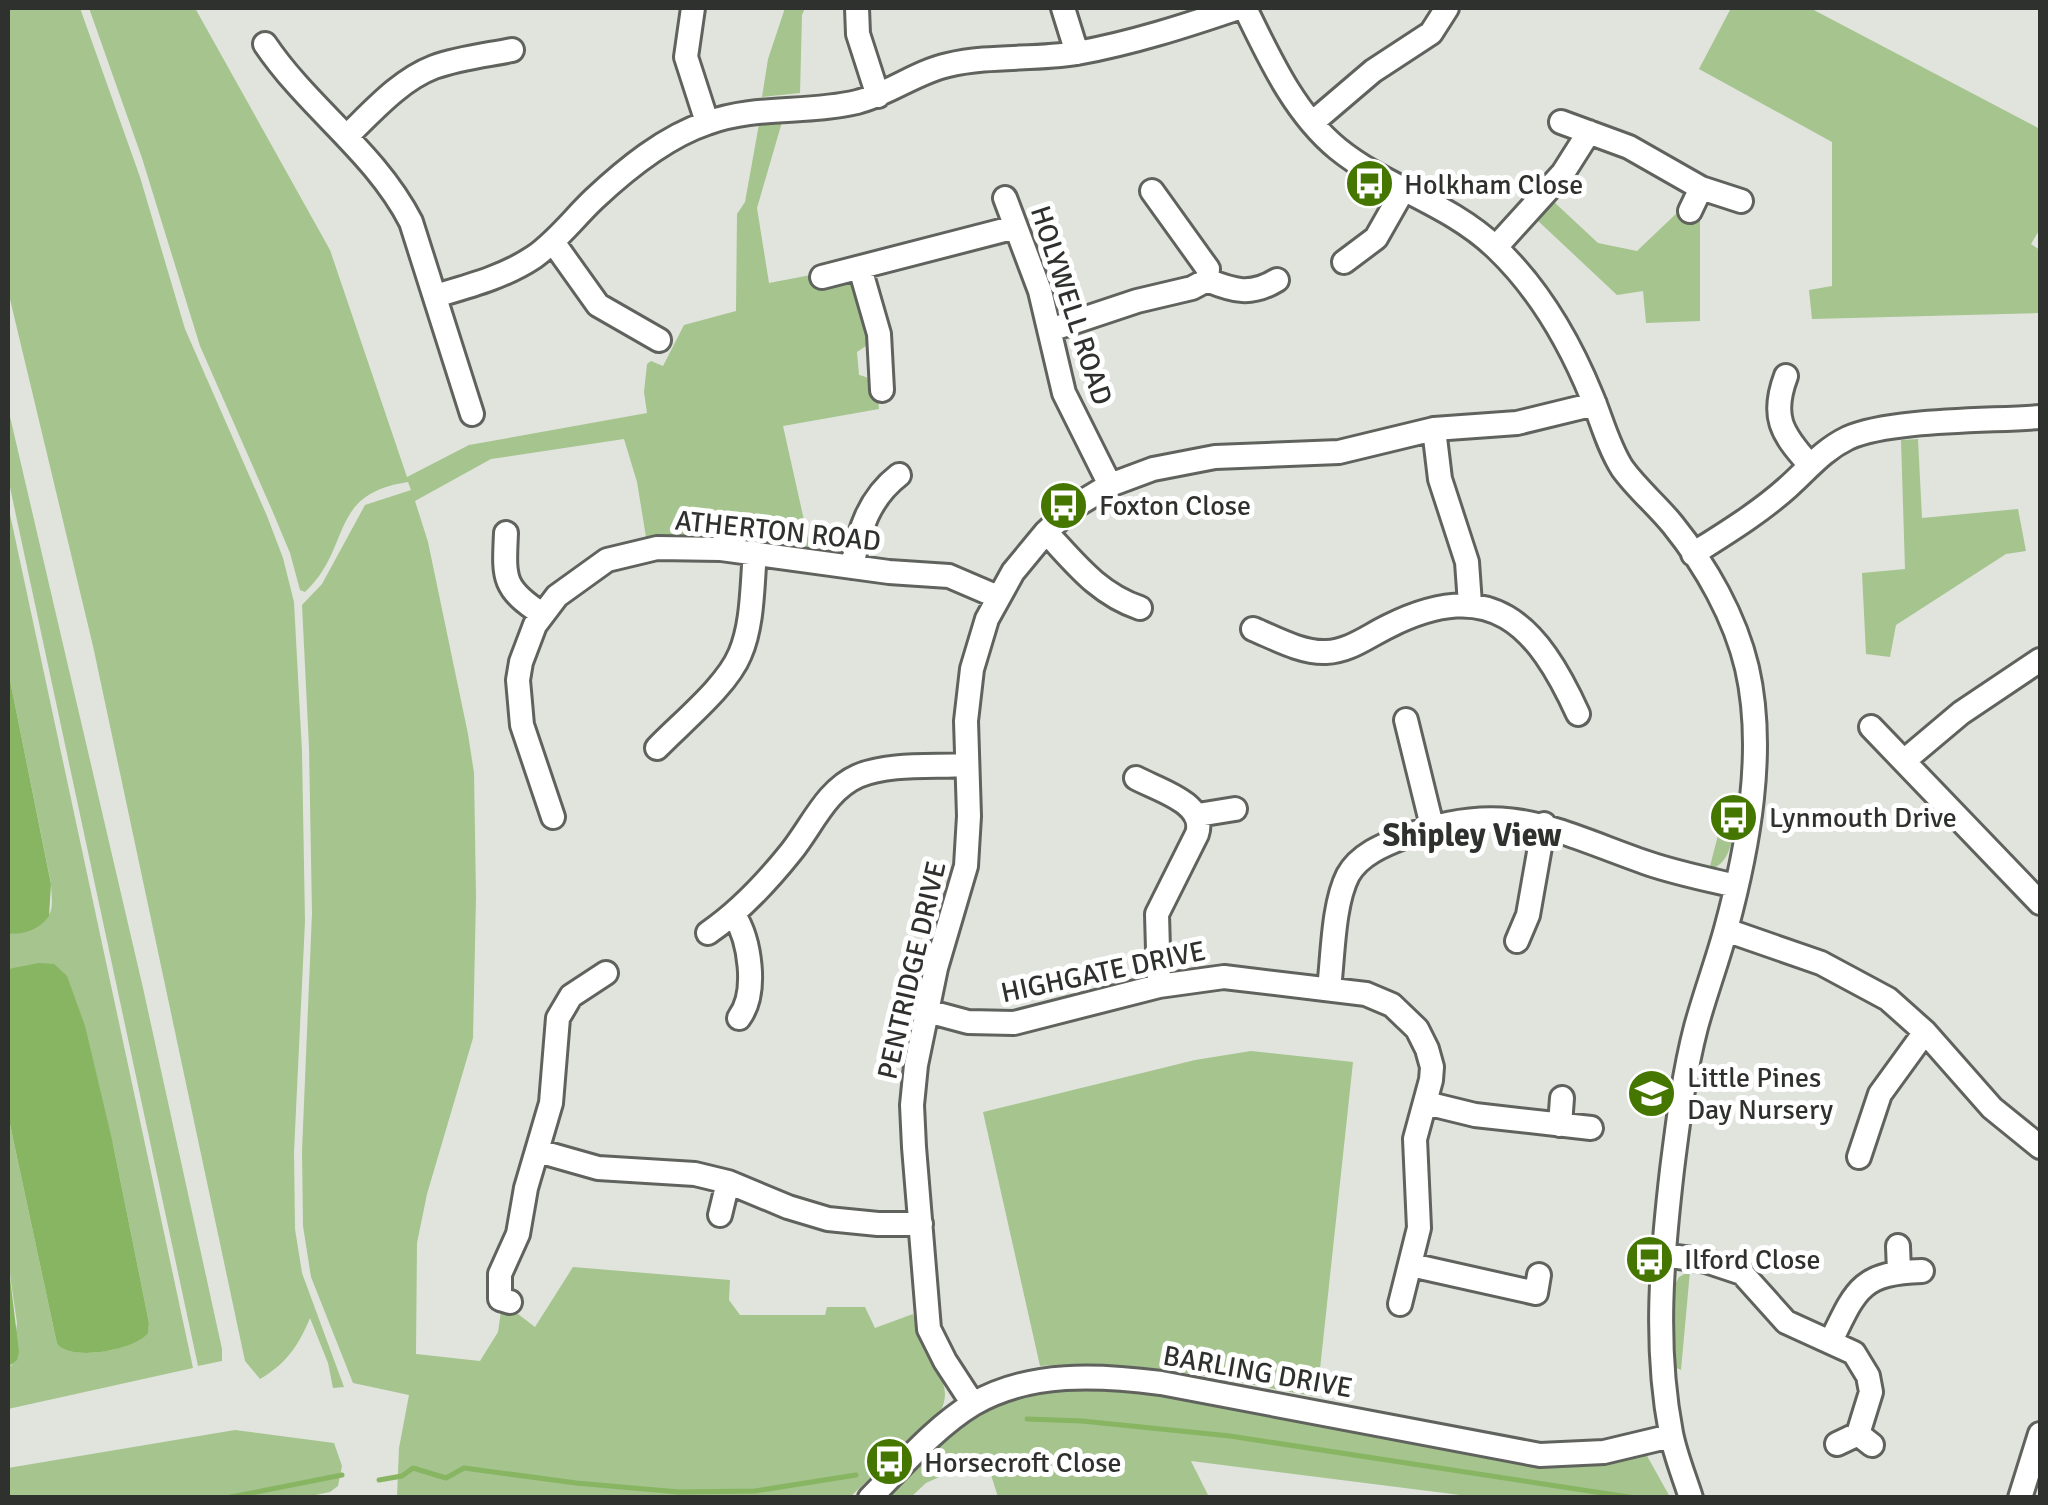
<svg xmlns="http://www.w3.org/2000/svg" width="2048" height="1505" font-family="Signika,sans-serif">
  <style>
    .green { fill: #a5c48e }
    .water { fill: #87b561 }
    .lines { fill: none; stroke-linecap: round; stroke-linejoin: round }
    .stream { stroke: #87b561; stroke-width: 5 }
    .minor-casing { stroke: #60635d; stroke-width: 28 }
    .minor { stroke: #fff; stroke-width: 22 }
    .labels { text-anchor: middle; stroke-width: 10; stroke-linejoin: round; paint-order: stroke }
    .poi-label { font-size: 28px; fill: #2f312e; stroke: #fff; text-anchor: start }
    .street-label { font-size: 28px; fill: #2f312e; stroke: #fff }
    .quarter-label { font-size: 32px; font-weight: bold; fill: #2f312e; stroke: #fff }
  </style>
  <rect width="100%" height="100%" fill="#e0e4dd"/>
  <!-- green -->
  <path class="green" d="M8 8H80L140 177 185 329 267 516 283 558 294 602 302 752 305 921 294 1152 295 1229 302 1273 344 1387 333 1388 328 1363 310 1318C299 1345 286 1364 260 1379L245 1361 93 646 8 291Z
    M89 8H195L330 250 407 477 469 445 647 413 644 392 647 364 651 361 663 366 684 325 736 311 737 214 745 202 759 124 782 122 757 208 769 283 816 274 855 285 871 337 866 346 857 352 859 375C877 378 878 393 879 409L783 426 810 547 679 535 646 537 637 482 624 439 491 459 415 501 428 542 468 734 474 773 476 897 473 1038 427 1194 417 1243 416 1354 480 1361 498 1332 501 1311 518 1314 535 1327 573 1267 730 1280 729 1300 740 1315H825L827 1307H865L875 1328 913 1314C916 1325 919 1336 923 1346 935 1371 955 1386 939 1414L850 1497H397L399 1448 409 1395 353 1383 311 1277 303 1226 302 1151 312 913 309 747 302 605 322 584 365 505 411 490 408 482C327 494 353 547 305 592L300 590 290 553 272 510 200 346 142 158Z
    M785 8H805L802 15 800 93 762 97 768 59Z
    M1731 8H1810L2040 129V229L2031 244 2040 250V313L1812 319 1809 290 1832 286V142L1699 69Z
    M1553 201 1598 243 1637 251 1680 210 1700 217V321L1646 323 1643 291 1617 295 1536 219Z
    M8 408 143 988 222 1349V1361L198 1366 8 478Z
    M1918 439 1922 518 2018 509 2026 551 2006 554 1896 625 1890 657 1866 654 1862 573 1905 569 1901 440Z
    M8 505 193 1368 8 1409V1367L12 1365 17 1323 8 1261V1115L57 1344C72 1362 135 1350 148 1332L149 1323 113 1144 53 964 8 969V934C21 934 47 925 51 910 53 903 51 891 51 883L8 670Z
    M1725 808 1734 811 1731 822 1735 823C1731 842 1731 863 1709 870Z
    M1251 1051 1353 1062 1317 1397C1222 1379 1137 1359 1040 1366L983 1112 1195 1060Z
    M1690 1271 1681 1370 1674 1367 1672 1362 1673 1288 1679 1277Z
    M1117 1388 1590 1463 1646 1454 1670 1497H1476L1191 1461 1209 1497H998L985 1456 926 1483 911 1497H890V1491C936 1446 979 1399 1046 1389 1068 1386 1094 1388 1117 1388Z
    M235 1430 334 1443 342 1466 338 1486 330 1492 301 1498 8 1497V1468Z"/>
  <!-- water -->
  <path class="water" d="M8 670 51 884 49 916C39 930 25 934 8 934Z
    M39 963 54 964 67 976 85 1026 113 1144 149 1323 148 1333C135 1350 71 1362 57 1344L8 1115V969Z
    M8 1261 19 1352 17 1360 8 1367Z"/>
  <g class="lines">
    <!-- stream -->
    <path class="stream" d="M1027 1419 1082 1421 1230 1436 1635 1498
      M379 1480 402 1476 413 1468 446 1478 464 1468 576 1483 679 1492 755 1491 856 1475
      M226 1498 342 1475"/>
    <defs>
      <path id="minor" d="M693 8 686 57 707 122
        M857 8 858 34 878 96
        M1063 8 1077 53
        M1245 8C1269 57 1294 113 1338 149 1386 188 1449 203 1496 248 1539 289 1570 343 1592 397 1602 421 1608 446 1622 468 1637 489 1657 505 1673 525 1706 566 1735 617 1747 668 1766 751 1748 848 1726 929 1717 962 1705 994 1696 1027 1684 1073 1678 1122 1672 1170 1662 1257 1654 1345 1671 1433 1675 1454 1684 1476 1691 1498
        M265 44C309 109 375 152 411 222L472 414
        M1561 122 1629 147 1701 188 1741 201
        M1312 123 1373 71 1431 33 1447 8
        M347 136C373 111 400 80 434 67 459 58 487 55 512 50
        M1005 198 1040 291 1064 393 1110 485
        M1690 211 1701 188
        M553 242 598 305 659 340
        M1496 247 1563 173 1589 132
        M1344 262 1376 238 1405 187
        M860 268 879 334 882 390
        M822 277 1016 227
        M1207 280C1234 291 1251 296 1277 280
        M435 296C469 286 504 277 534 257 557 241 574 218 594 199 626 169 665 137 707 123 756 105 807 114 857 102 889 94 916 72 948 65 990 55 1034 60 1077 53 1132 43 1185 26 1238 8
        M1050 330 1137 301 1192 288 1207 280 1208 269 1152 191
        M1786 376C1771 416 1781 433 1809 464
        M1434 429 1440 479 1467 562 1470 604
        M1046 532C1075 563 1098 594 1140 608
        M506 533C504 578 502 588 542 614
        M1693 554C1726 533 1759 513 1788 487 1808 469 1823 450 1848 438 1890 419 1991 421 2040 417
        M852 567C859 530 869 498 899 475
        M1253 629C1275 638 1301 653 1326 652 1350 651 1368 636 1389 626 1491 575 1537 624 1578 714
        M1406 720 1432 826
        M1871 727 2040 903
        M657 748C682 722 727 686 740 654 753 624 752 585 755 553
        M1904 761 1961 713 2040 660
        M1136 778C1158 790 1207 803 1197 834L1157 914 1159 986
        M1198 815 1235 809
        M553 817 522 725 518 680 521 662 535 625 557 596 607 560 657 548 721 549 889 572 949 576 998 597
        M734 915C750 940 758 993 739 1018
        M1726 930 1821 963 1888 999 1925 1032 1992 1108 2040 1147
        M708 933C740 911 767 882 791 852 812 826 826 790 858 776 889 763 932 767 966 765
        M1517 941 1528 915 1544 824
        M1329 989C1333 956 1333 904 1348 875 1359 855 1383 845 1404 837 1505 798 1553 830 1647 863 1676 873 1706 879 1736 886
        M927 1011 968 1022 1014 1023 1159 986 1224 977 1366 994 1392 1005 1417 1029 1427 1049 1432 1067 1431 1080 1415 1139 1419 1228 1400 1304
        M1426 1103 1475 1115 1591 1128
        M1560 1125 1562 1098
        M538 1151 598 1168 695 1174 728 1182 788 1207 828 1219 878 1224H921
        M1859 1157 1880 1094 1925 1032
        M720 1215 728 1182
        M1898 1246 1899 1272
        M1664 1255 1706 1261 1742 1273 1786 1322 1854 1353 1868 1376 1871 1392 1858 1434
        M1411 1265 1536 1293 1539 1275
        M510 1302 500 1299V1274L518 1234 526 1188 551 1103 558 1018 571 996 606 973
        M1831 1341C1856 1289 1861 1273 1922 1271
        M973 1404 945 1361 929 1329 914 1147 912 1105 916 1065 936 968 966 866 969 816 966 721 972 669 987 619 1013 572 1046 532 1072 508 1110 485 1153 469 1215 457 1339 452 1434 429 1517 423 1595 404
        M1837 1444 1858 1434 1872 1445
        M870 1498C902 1466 935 1427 973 1404 1030 1371 1099 1375 1161 1383L1540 1455 1604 1452 1671 1436
        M2020 1498 2040 1434"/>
    </defs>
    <!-- minor casing -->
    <use href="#minor" class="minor-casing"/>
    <!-- minor -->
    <use href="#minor" class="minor"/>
  </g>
  <!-- icons -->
  <defs>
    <symbol id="bus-disc" viewBox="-11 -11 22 22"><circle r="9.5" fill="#457700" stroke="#fff"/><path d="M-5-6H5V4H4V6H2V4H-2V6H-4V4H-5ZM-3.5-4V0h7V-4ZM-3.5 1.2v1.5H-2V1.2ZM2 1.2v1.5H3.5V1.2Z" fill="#fff"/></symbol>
    <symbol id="school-disc" viewBox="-11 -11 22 22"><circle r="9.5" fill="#457700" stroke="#fff"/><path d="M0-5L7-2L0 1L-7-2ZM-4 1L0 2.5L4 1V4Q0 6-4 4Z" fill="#fff"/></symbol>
  </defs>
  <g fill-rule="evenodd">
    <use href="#bus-disc" x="1342" y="156" width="55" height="55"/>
    <use href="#bus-disc" x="1036" y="478" width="55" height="55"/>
    <use href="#bus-disc" x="1706" y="790" width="55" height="55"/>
    <use href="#school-disc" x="1624" y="1066" width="55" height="55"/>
    <use href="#bus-disc" x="1622" y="1232" width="55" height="55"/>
    <use href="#bus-disc" x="862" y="1434" width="55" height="55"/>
  </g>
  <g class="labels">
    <!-- poi labels -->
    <g class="poi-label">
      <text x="1404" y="194">Holkham Close</text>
      <text x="1099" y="515">Foxton Close</text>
      <text x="1769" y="827">Lynmouth Drive</text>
      <text x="1687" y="1087">Little Pines<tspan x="1687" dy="32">Day Nursery</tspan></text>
      <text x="1684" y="1269">Ilford Close</text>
      <text x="924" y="1472">Horsecroft Close</text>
    </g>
    <!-- street labels -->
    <g class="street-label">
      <text transform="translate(1072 305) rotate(72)" y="10">HOLYWELL ROAD</text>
      <text transform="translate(778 530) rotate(6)" y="10">ATHERTON ROAD</text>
      <text transform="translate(911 970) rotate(-77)" y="10">PENTRIDGE DRIVE</text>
      <text transform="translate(1103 971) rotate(-12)" y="10">HIGHGATE DRIVE</text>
      <text transform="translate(1258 1371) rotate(10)" y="10">BARLING DRIVE</text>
    </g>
    <!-- quarter labels -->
    <g class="quarter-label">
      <text x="1472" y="846">Shipley View</text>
    </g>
  </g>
  <!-- border -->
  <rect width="2048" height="1505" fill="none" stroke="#2f312e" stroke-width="20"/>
</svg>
